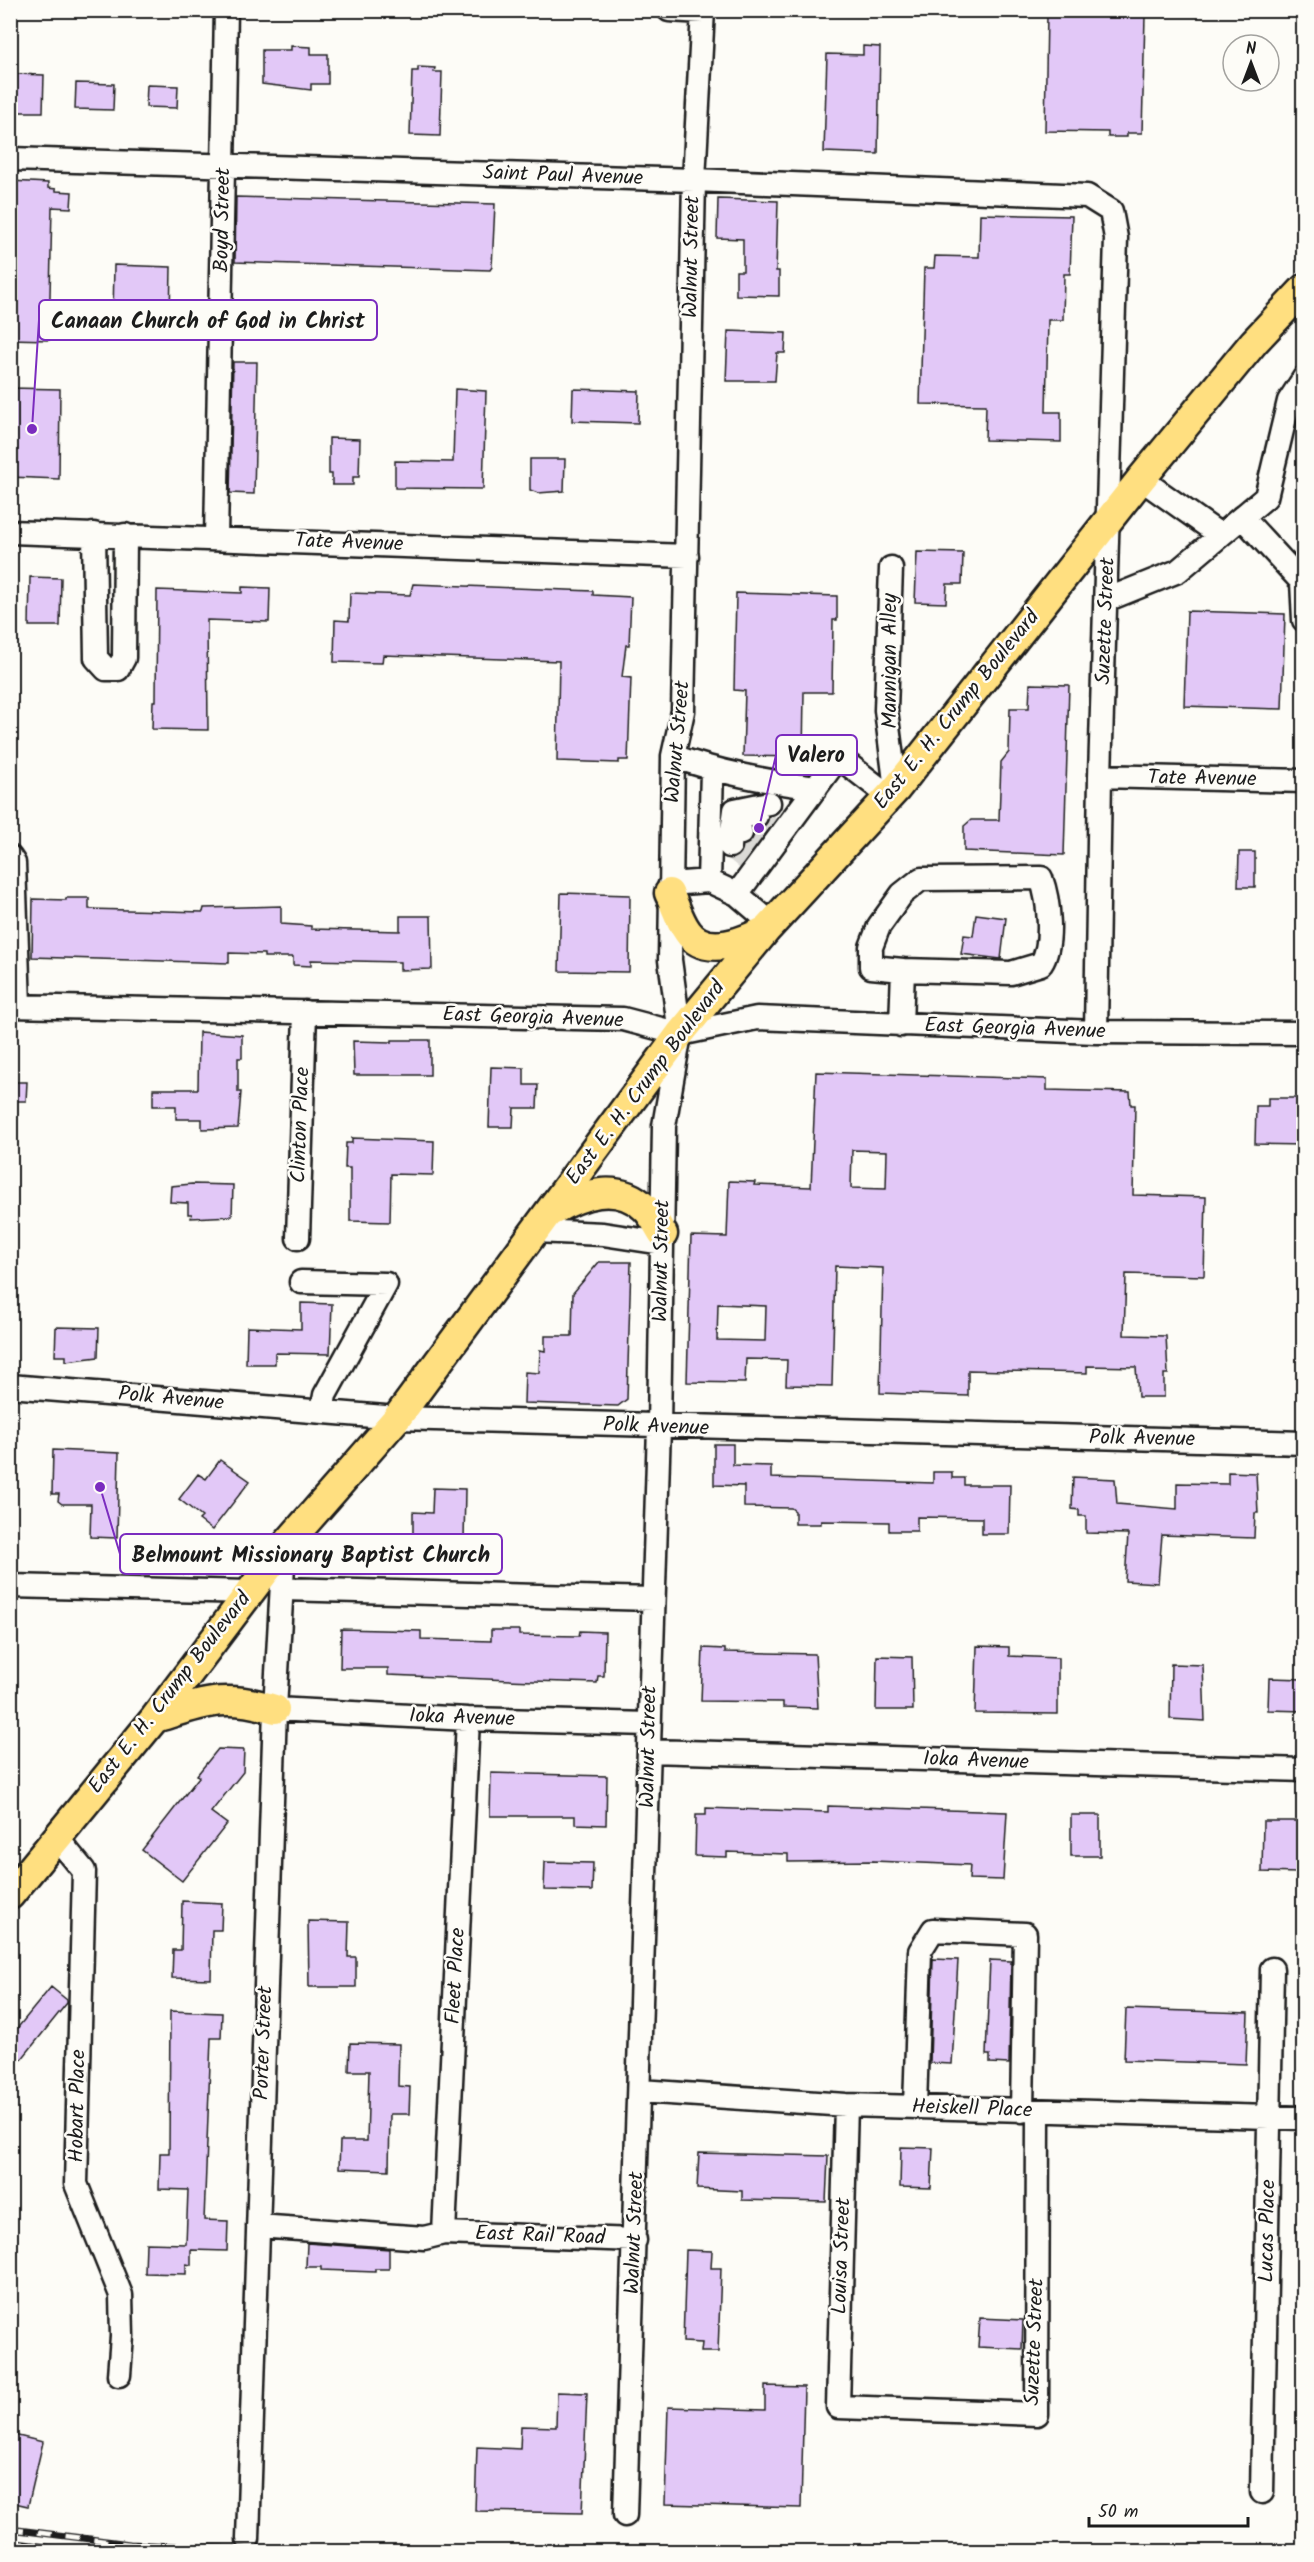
<svg xmlns="http://www.w3.org/2000/svg" width="1314" height="2562" font-family="Kalam,sans-serif">
<rect width="100%" height="100%" fill="#fdfcf7"/>
<filter id="ink" filterUnits="userSpaceOnUse"><feTurbulence type="fractalNoise" baseFrequency=".0167" numOctaves="2"/><feDisplacementMap in="SourceGraphic" scale="12" xChannelSelector="R" yChannelSelector="G"/><feConvolveMatrix kernelMatrix="1 2 1 2 8 2 1 2 1" color-interpolation-filters="sRGB"/></filter>
<g filter="url(#ink)">
<path fill="#e2c8f7" stroke="#1c1c1c" stroke-width="1.5" fill-rule="evenodd" d="M1047,14L1145,16L1142,133H1127V137H1108V132L1045,131Z
M291,46L311,47V54H328V84H311V90L262,84V50H291Z
M863,46L880,47L878,154L824,152L827,54L863,55Z
M418,67L435,68L434,72H442L440,136L410,135L412,71H418Z
M17,74L44,75L43,112H16Z
M76,83L114,84L113,110L75,109Z
M147,85L178,86L177,108L146,107Z
M10,181L48,183V188L56,189V191L72,192L71,208L52,207L49,340L10,339Z
M236,197L495,204L492,267L490,270L235,262Z
M718,199L778,201L776,271H779V296L736,295V271H743V239L717,238Z
M980,214L1072,216L1070,274H1064L1063,320H1048L1046,412H1061V442L985,440L986,405L920,404L924,268H934L935,256L979,257Z
M114,265L171,267L170,318L113,316Z
M728,331L786,333L785,353H777L775,381H726Z
M233,362H257L254,494L230,493Z
M10,388L60,389L59,479L10,477Z
M455,389L486,391L483,489L395,488V461L453,462Z
M573,389L639,391L638,423L572,421Z
M329,438L360,439L359,477H353V485H332V474H329Z
M530,459H565L564,491L538,493L530,490Z
M917,552L963,553L962,584H947L946,603L915,602Z
M30,577L61,578L60,626H29Z
M413,584L593,591V595L631,597L629,645H626L622,677L631,678L628,760H619V763L557,761L559,661L383,655L382,663L334,662L335,620L349,621L350,593L410,595Z
M242,587L270,588L269,622L207,620L208,730L152,729L153,701H156L157,590L242,593Z
M736,593L837,596V620H833L832,692H804L803,757L743,756L745,691L734,690Z
M1187,611L1285,614L1282,709L1184,706Z
M1030,684L1069,685L1064,855L964,851V826L971,820H999L1001,762L1009,752L1010,708H1029Z
M1239,852H1255V887H1238Z
M561,893L630,895L629,972L559,971Z
M66,898H89V909L203,912L204,908L281,906V924L311,926V929L400,931V916H431L432,969L400,970V962L311,960V966L293,965V957H264V954L229,953V963L32,957L33,899L66,900Z
M976,914L1006,918L1001,959L961,954L964,935L973,936Z
M199,1032L242,1035V1058H238V1092H241L238,1128L202,1129V1119H176V1106H153V1089H198Z
M392,1040H430V1075H354L353,1041L392,1042Z
M491,1067L524,1068V1085H538L537,1108H514L513,1127H489Z
M816,1072L1047,1079V1090L1130,1092L1131,1105H1135L1133,1195L1206,1197L1204,1276L1126,1274L1124,1335L1166,1336L1168,1374H1164V1397H1138L1136,1367L1087,1366V1373L968,1370V1396L880,1393L883,1268L835,1266L832,1386L786,1385L787,1360L746,1359L745,1383L687,1382L691,1236L727,1237L729,1181L755,1182L754,1185L811,1187ZM852,1150L887,1151L886,1189L851,1188ZM718,1304L766,1306L765,1341L717,1340Z
M10,1082H27L26,1101H10Z
M1268,1098H1304V1145L1255,1144L1256,1106H1268Z
M352,1138L434,1141L433,1175L391,1174L390,1222L350,1221V1168H345L346,1143H352Z
M192,1184L233,1185L232,1216L191,1218L192,1214H188V1203L170,1202L171,1186Z
M599,1262H631L627,1399L618,1406L524,1403L525,1372L539,1373L540,1350L545,1351V1336H572L573,1293Z
M301,1303L332,1304L330,1354L275,1353V1364H246L247,1327L301,1329Z
M56,1327L99,1328L98,1357L66,1361V1356H55Z
M714,1444H733V1465L771,1466V1478L933,1483V1472H952V1478H964V1485H1010L1009,1534H982V1518L917,1517V1531H889V1522L821,1521V1524H795V1511L791,1508L744,1507V1486L714,1485Z
M53,1450L119,1453L117,1538L90,1537L91,1504H62L58,1501L59,1494H52Z
M220,1460L250,1481L212,1530L199,1520L202,1517L179,1499L198,1474L206,1479Z
M1228,1472L1256,1473L1258,1513H1255L1254,1538L1162,1535L1158,1583L1125,1581L1128,1534L1086,1533V1516H1079V1510L1072,1509L1073,1477L1115,1479L1117,1504L1177,1509V1483L1228,1484Z
M433,1488L465,1489L464,1541L413,1540V1512L432,1513Z
M341,1629L421,1631V1639L491,1641V1630H519V1635L579,1636L580,1631L605,1632L604,1676H598L597,1683L534,1681L388,1675V1668H340Z
M977,1646L1009,1647V1656L1058,1658V1714L975,1713Z
M703,1648L725,1649V1652L815,1654L818,1708L783,1707V1702L701,1701Z
M877,1656L912,1657L913,1710H876Z
M1171,1664L1203,1665L1205,1721L1170,1719Z
M1269,1678L1304,1679V1711L1268,1710Z
M218,1749L244,1750L243,1772L211,1812L227,1824L182,1881L142,1850L199,1777L197,1775Z
M491,1773L607,1776L606,1825L575,1824V1816H490Z
M828,1806L1007,1812L1003,1880L969,1879L970,1865L873,1861L788,1862V1854L727,1852V1857L695,1856L696,1815H706V1808L828,1812Z
M1071,1815H1100V1856H1071Z
M1263,1821H1299L1298,1847H1304L1303,1863H1298L1297,1873L1262,1872Z
M545,1862L593,1863L592,1891L544,1890Z
M182,1901L222,1903L221,1930H212L211,1979L172,1978L173,1950H181Z
M308,1921L349,1922L348,1957H356V1987H309Z
M933,1959L958,1960L952,2064L930,2063Z
M990,1960L1011,1961L1009,2064L990,2063V2055H986Z
M51,1987L67,2000V2003L21,2060L10,2052V2037Z
M1126,2009L1248,2013L1246,2064L1124,2060Z
M170,2011L222,2013L221,2038H211L204,2220L228,2221L227,2251L191,2250V2265L186,2264V2274L145,2273L146,2243L186,2244L188,2190L159,2189L160,2153H169Z
M350,2043L399,2044L398,2086L410,2087L409,2114H390L389,2170L339,2168L340,2141H367L369,2071H349Z
M901,2147L933,2148L931,2188L900,2187Z
M699,2153L828,2156L826,2202L742,2200V2191L697,2189Z
M307,2243L389,2249V2269H375V2272L321,2270V2267H306Z
M686,2250L712,2251L711,2268H721L718,2352H701L702,2343L683,2342Z
M980,2318L1023,2320L1022,2349L978,2347Z
M765,2386L804,2387L801,2508L665,2504L668,2407L765,2410Z
M557,2392L587,2393L582,2513L475,2511L477,2447L520,2449L521,2426L556,2427Z
M10,2434L43,2442L28,2506L10,2502Z"/>
<g fill="none" stroke-linecap="round" stroke-linejoin="round">
<path stroke="#dbdad6" stroke-width="22" stroke-dasharray="22 11" stroke-linecap="butt" d="M756,816L773,830
M741,833L759,847
M730,846L748,861"/>
<defs>
<path id="minor" d="M669,10L703,12
M10,159L694,180L1087,196L1111,211L1116,238L1100,776L1096,1032
M1141,479L1220,535
M1242,517L1302,582L1304,620
M10,532L687,556
M94,534L96,658L106,669H118L124,658L125,535
M216,538L226,10
M891,568L886,710L896,789
M1106,600L1178,571L1266,497L1289,401L1304,378
M673,756C720,773 766,781 816,788
M1100,776L1304,781
M756,816L735,810L769,803
M730,846L735,810L741,833
M10,857L14,863L19,1006
M709,881L712,770
M670,884L709,881L737,894L772,924
M737,894L834,763L845,762L889,796
M10,1006L623,1019L680,1034L757,1018L1096,1032L1304,1033
M901,1025L903,970L871,967V947L879,926L902,894L921,879L1041,878C1049,900 1054,944 1041,964L1011,973L903,970
M535,1231L603,1234L662,1243
M298,1238L305,1012
M301,1282L386,1284L325,1395L322,1412
M10,1386L397,1418L1304,1443
M10,1586L249,1592
M283,1589L653,1599
M275,1709L468,1719L649,1724
M649,1751L1304,1770
M57,1838L84,1871L76,2184L121,2295L122,2336L119,2375
M640,2091L846,2105L1304,2118
M846,2105L838,2407L1037,2414L1038,2112
M915,2107L920,1951L933,1930L1025,1934L1022,2111
M258,2226L424,2238L444,2233L635,2240
M444,2233L468,1719
M1262,2492L1272,1969
M625,2515L659,1427L664,1126L680,1034L670,960L673,756L683,711L694,180L703,10
M248,2539L275,1709L284,1547"/>
<path id="major" d="M669,893C675,905 679,920 687,931C704,957 742,942 764,931
M552,1211C580,1195 616,1181 644,1207C652,1213 657,1225 663,1234
M155,1718C204,1703 224,1693 275,1709
M10,1895L155,1718L284,1547L397,1418L680,1034L766,930L896,789L1141,479L1254,342L1304,289"/>
</defs>
<use href="#minor" stroke="#1c1c1c" stroke-width="27"/>
<use href="#major" stroke="#1c1c1c" stroke-width="33"/>
<use href="#minor" stroke="#fdfcf7" stroke-width="22"/>
<use href="#major" stroke="#ffdf80" stroke-width="28"/>
<defs>
<path id="rail" d="M10,2529L130,2544L303,2552
M10,2542L81,2552"/>
</defs>
<use href="#rail" stroke="#1c1c1c" stroke-width="7"/>
<use href="#rail" stroke="#fdfcf7" stroke-width="4.5" stroke-dasharray="14" stroke-linecap="butt"/>
</g>
</g>
<g text-anchor="middle" dominant-baseline="central" stroke-width="5" stroke-linejoin="round" paint-order="stroke">
<g font-size="21" fill="#1c1c1c" stroke="#fdfcf7">
<text transform="translate(563 176) rotate(2)">Saint Paul Avenue</text>
<text transform="translate(223 220) rotate(-89)">Boyd Street</text>
<text transform="translate(692 257) rotate(-89)">Walnut Street</text>
<text transform="translate(349 543) rotate(2)">Tate Avenue</text>
<text transform="translate(1106 621) rotate(-88)">Suzette Street</text>
<text transform="translate(890 661) rotate(-90)">Mannigan Alley</text>
<text transform="translate(957 710) rotate(-51)">East E. H. Crump Boulevard</text>
<text transform="translate(678 742) rotate(-85)">Walnut Street</text>
<text transform="translate(1202 779) rotate(1)">Tate Avenue</text>
<text transform="translate(533 1018) rotate(2)">East Georgia Avenue</text>
<text transform="translate(1015 1029) rotate(2)">East Georgia Avenue</text>
<text transform="translate(646 1083) rotate(-53)">East E. H. Crump Boulevard</text>
<text transform="translate(301 1125) rotate(-88)">Clinton Place</text>
<text transform="translate(662 1261) rotate(-89)">Walnut Street</text>
<text transform="translate(171 1399) rotate(5)">Polk Avenue</text>
<text transform="translate(656 1427) rotate(2)">Polk Avenue</text>
<text transform="translate(1142 1439) rotate(1)">Polk Avenue</text>
<text transform="translate(170 1693) rotate(-52)">East E. H. Crump Boulevard</text>
<text transform="translate(462 1718) rotate(2)">Ioka Avenue</text>
<text transform="translate(649 1747) rotate(-89)">Walnut Street</text>
<text transform="translate(976 1761) rotate(2)">Ioka Avenue</text>
<text transform="translate(456 1976) rotate(-87)">Fleet Place</text>
<text transform="translate(264 2043) rotate(-88)">Porter Street</text>
<text transform="translate(78 2106) rotate(-89)">Hobart Place</text>
<text transform="translate(972 2109) rotate(2)">Heiskell Place</text>
<text transform="translate(1268 2231) rotate(-89)">Lucas Place</text>
<text transform="translate(635 2233) rotate(-88)">Walnut Street</text>
<text transform="translate(540 2236) rotate(2)">East Rail Road</text>
<text transform="translate(842 2256) rotate(-88)">Louisa Street</text>
<text transform="translate(1035 2342) rotate(-88)">Suzette Street</text>
</g>
</g>
<path fill="none" stroke="#7b2cbf" stroke-width="2" d="M32 429L39 320M759 828L776 755M100 1487L120 1554"/>
<g fill="#7b2cbf" stroke="#fdfcf7" stroke-width="2">
<circle cx="32" cy="429" r="6"/>
<circle cx="759" cy="828" r="6"/>
<circle cx="100" cy="1487" r="6"/>
</g>
<g fill="#fdfcf7" stroke="#7b2cbf" stroke-width="2">
<rect x="39" y="300" width="338" height="40" rx="6"/>
<rect x="776" y="735" width="81" height="40" rx="6"/>
<rect x="120" y="1534" width="382" height="40" rx="6"/>
</g>
<g font-size="22" text-anchor="middle" font-weight="bold" fill="#1c1c1c">
<text x="208" y="328">Canaan Church of God in Christ</text>
<text x="816" y="762">Valero</text>
<text x="311" y="1562">Belmount Missionary Baptist Church</text>
</g>
<rect width="1314" height="2562" fill="none" stroke="#fdfcf7" stroke-width="36"/>
<rect x="18" y="18" width="1278" height="2526" fill="none" stroke="#1c1c1c" stroke-width="2" filter="url(#ink)"/>
<g transform="translate(1251 63)"><circle r="28" fill="#fdfcf7" stroke="#a3a29f" stroke-width="1.5"/>
<path d="M0-4.5L10 22L0 15L-10 22Z" fill="#1c1c1c"/>
<text y="-9" font-size="16" font-weight="bold" text-anchor="middle" fill="#1c1c1c">N</text>
</g>
<path d="M1089 2517v9h159v-9" fill="none" stroke="#1c1c1c" stroke-width="3"/>
<text x="1098" y="2517" font-size="18" fill="#1c1c1c" stroke="#fdfcf7" stroke-width="4.5" paint-order="stroke">50 m</text>
</svg>
